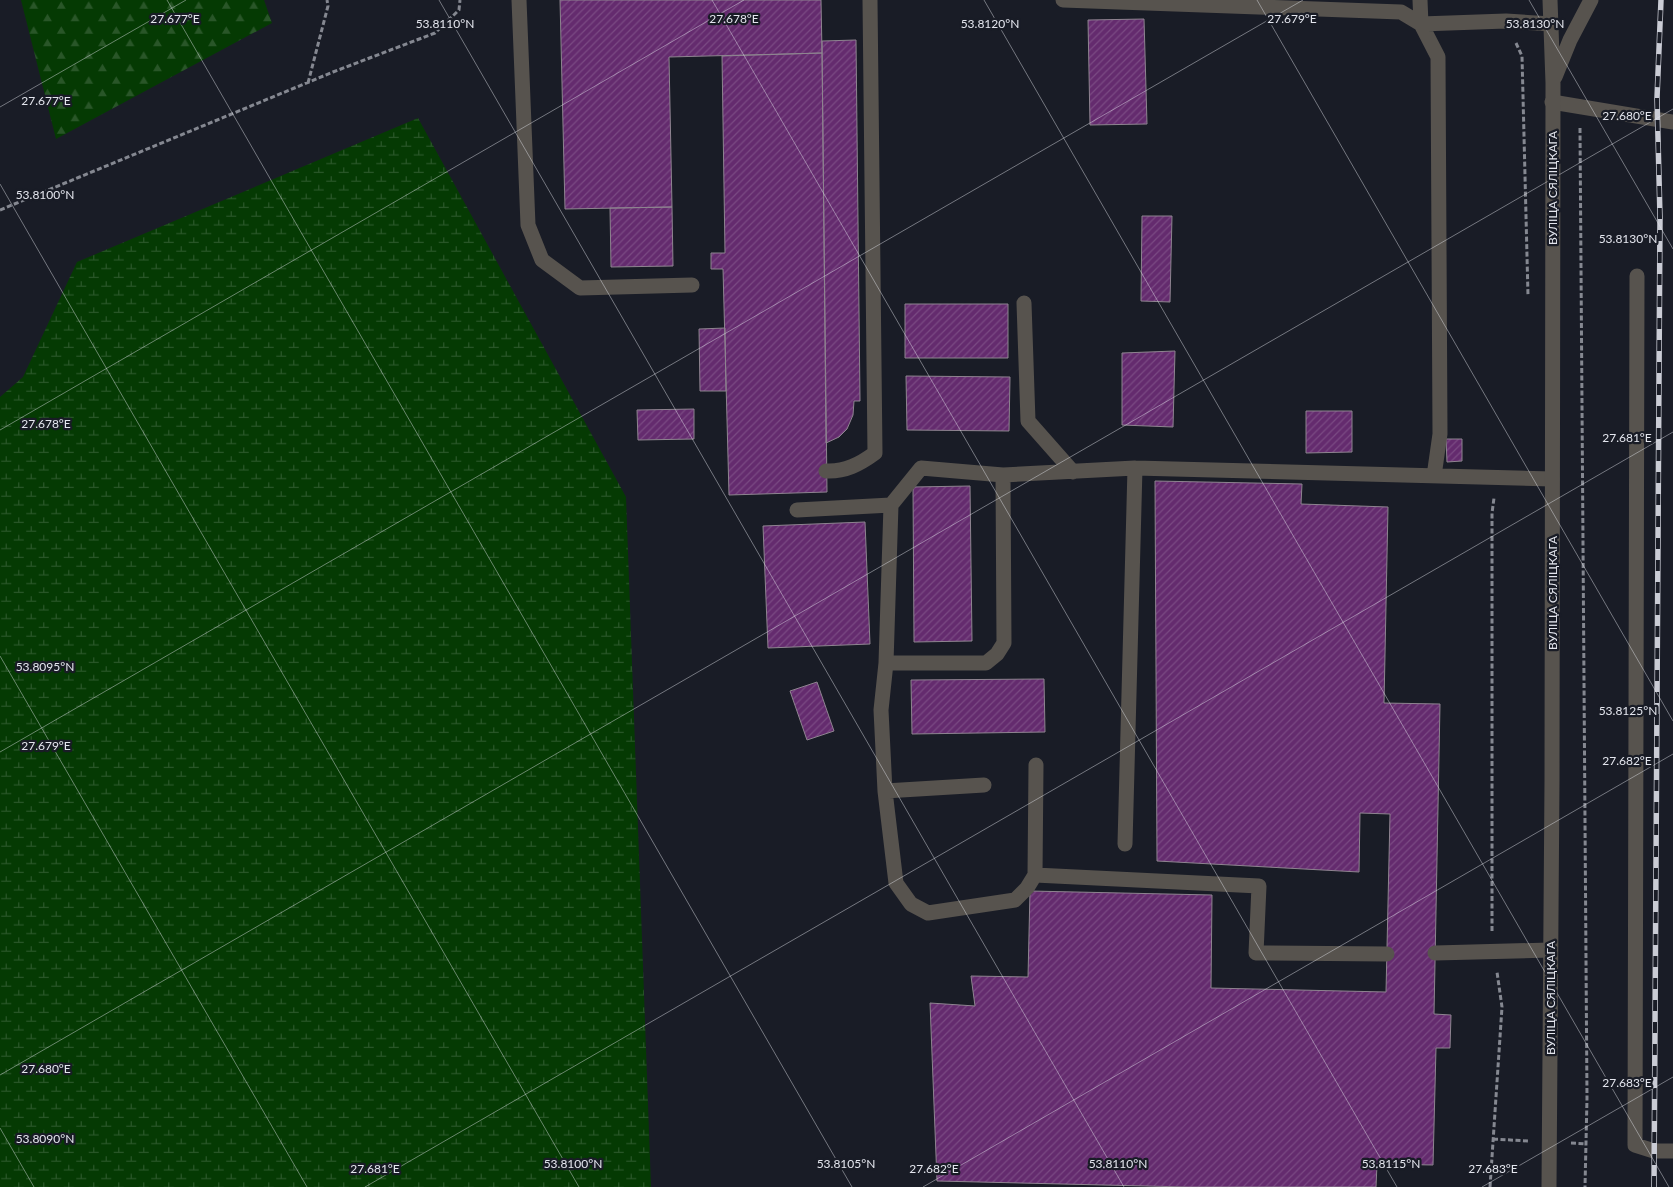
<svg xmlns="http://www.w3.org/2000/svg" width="1673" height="1187" font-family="Lato,sans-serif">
<defs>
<pattern id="forest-firs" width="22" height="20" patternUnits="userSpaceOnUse" patternTransform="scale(1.25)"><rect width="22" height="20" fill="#053a03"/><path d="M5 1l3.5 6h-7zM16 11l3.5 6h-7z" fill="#295628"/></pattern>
<pattern id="wetland-marsh" width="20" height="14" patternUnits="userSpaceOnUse" patternTransform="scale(1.25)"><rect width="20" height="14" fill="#053a03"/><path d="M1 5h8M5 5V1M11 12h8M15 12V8" fill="none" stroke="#295628"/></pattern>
<pattern id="building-hatch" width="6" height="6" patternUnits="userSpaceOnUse" patternTransform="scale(1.25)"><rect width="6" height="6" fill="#642b6e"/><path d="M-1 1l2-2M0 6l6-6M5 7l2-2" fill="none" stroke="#7a4a83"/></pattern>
</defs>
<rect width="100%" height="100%" fill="#191c26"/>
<path fill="url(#forest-firs)" d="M21,0H264L272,23L56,139Z"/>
<path fill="url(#wetland-marsh)" d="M418,118L626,497L651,1187H0V397L23,377L77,262Z"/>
<path fill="url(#building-hatch)" stroke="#8e8490" d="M560,0H821L822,53L669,57L672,207L565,209Z
M1144,19L1147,124L1090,125L1088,20Z
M856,40L860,401H854L853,415L847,429L839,437L826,443L822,41Z
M822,53L827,492L729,495L723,269H711V253H725L722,56Z
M672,207L673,266L611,267L610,208Z
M1142,216H1172L1170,302L1141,301Z
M905,304H1008V358H905Z
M725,328L726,391H700L699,329Z
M1175,351L1173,427L1122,425V353Z
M906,376L1010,377L1009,431L907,430Z
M694,409V439L638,440L637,410Z
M1306,411H1352V452L1306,453Z
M1446,439H1462V461L1447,462Z
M1155,481L1302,484L1301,504L1388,507L1384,703L1440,704L1434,1014L1451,1015L1450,1048H1436L1433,1165L1377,1164L1376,1187H1187L937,1181L930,1003L975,1006L971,976L1028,977L1030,891L1212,895L1211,988L1386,992L1390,814L1360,813L1359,872L1157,861Z
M970,486L972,641L914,642L913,487Z
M865,522L870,644L768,648L763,526Z
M1044,679L1045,732L912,734L911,680Z
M817,682L834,731L807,740L790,691Z"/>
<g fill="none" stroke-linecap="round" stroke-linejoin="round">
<path stroke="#858891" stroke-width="3" stroke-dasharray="5 2.5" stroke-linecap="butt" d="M1516,43L1522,56L1528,296
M308,83L328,6L327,0
M1580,128L1587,1098L1585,1187
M0,210L333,72L435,33L459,10L460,0
M1492,931V513L1494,498
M1493,1139L1528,1141
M1571,1143L1586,1144
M1490,1187L1502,1007L1497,972"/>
<path stroke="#57534e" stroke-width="15" d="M519,0L528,225L542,260L580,288L692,285
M1063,0L1401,12L1421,24L1506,21L1551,24
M1420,0L1421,24L1438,57L1440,434L1434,476
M1552,102L1673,122
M1637,276L1635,1145L1654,1151H1673
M1024,303L1028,421L1073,472
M826,471C845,472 860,464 875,453L870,0
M797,510L891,505
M886,663H986L997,654L1004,643L1003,475
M1036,765L1035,875L1027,888L1015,900L928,913L911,904L896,883L885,791L881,710L886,663L891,505L921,468L1003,475L1135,468L1552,479
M885,791L984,785
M1125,844L1135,468
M1035,875L1259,886L1256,953L1387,954
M1435,953L1550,950"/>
<path stroke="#57534e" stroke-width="15" d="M1555,77L1570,40L1591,0
M1549,1187L1552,780L1553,83L1550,0"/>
<defs>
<path id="rail" d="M1654,1187L1660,217L1657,98L1661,0"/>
</defs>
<use href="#rail" stroke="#caccd5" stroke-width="5.5"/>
<use href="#rail" stroke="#191c26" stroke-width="4" stroke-dasharray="11" stroke-linecap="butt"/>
</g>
<path fill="none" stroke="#e4e6ee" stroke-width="1" stroke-opacity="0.45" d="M167,0L852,1187M439,0L1124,1187M712,0L1397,1187M984,0L1669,1187M1257,0L1673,721M1529,0L1673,249M0,107L186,0M0,184L579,1187M0,430L744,0M0,656L307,1187M0,752L1303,0M0,1075L1673,109M0,1128L34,1187M365,1187L1673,432M923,1187L1673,754M1482,1187L1673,1077"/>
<g text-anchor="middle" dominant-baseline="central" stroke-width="4.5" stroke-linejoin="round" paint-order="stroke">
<g font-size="12" fill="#e4e6ee" stroke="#191c26">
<text transform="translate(1552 188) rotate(-90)">ВУЛІЦА СЯЛІЦКАГА</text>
<text transform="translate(1552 593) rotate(-90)">ВУЛІЦА СЯЛІЦКАГА</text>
<text transform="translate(1550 998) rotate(-90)">ВУЛІЦА СЯЛІЦКАГА</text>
</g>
</g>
<g font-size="12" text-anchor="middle" fill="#e4e6ee" stroke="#191c26" stroke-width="4.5" stroke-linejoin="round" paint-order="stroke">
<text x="175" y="23">27.677°E</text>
<text x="734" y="23">27.678°E</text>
<text x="1292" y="23">27.679°E</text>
<text x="1535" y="28">53.8130°N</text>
<text x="445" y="28">53.8110°N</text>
<text x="990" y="28">53.8120°N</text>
<text x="46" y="105">27.677°E</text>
<text x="1627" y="120">27.680°E</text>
<text x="45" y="199">53.8100°N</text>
<text x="1628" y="243">53.8130°N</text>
<text x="46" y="428">27.678°E</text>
<text x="1627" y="442">27.681°E</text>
<text x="45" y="671">53.8095°N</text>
<text x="1628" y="715">53.8125°N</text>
<text x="46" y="750">27.679°E</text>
<text x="1627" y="765">27.682°E</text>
<text x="46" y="1073">27.680°E</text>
<text x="1627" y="1087">27.683°E</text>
<text x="45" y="1143">53.8090°N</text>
<text x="573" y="1168">53.8100°N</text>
<text x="846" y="1168">53.8105°N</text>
<text x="1118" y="1168">53.8110°N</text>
<text x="1391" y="1168">53.8115°N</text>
<text x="375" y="1173">27.681°E</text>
<text x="934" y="1173">27.682°E</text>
<text x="1493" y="1173">27.683°E</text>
</g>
</svg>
